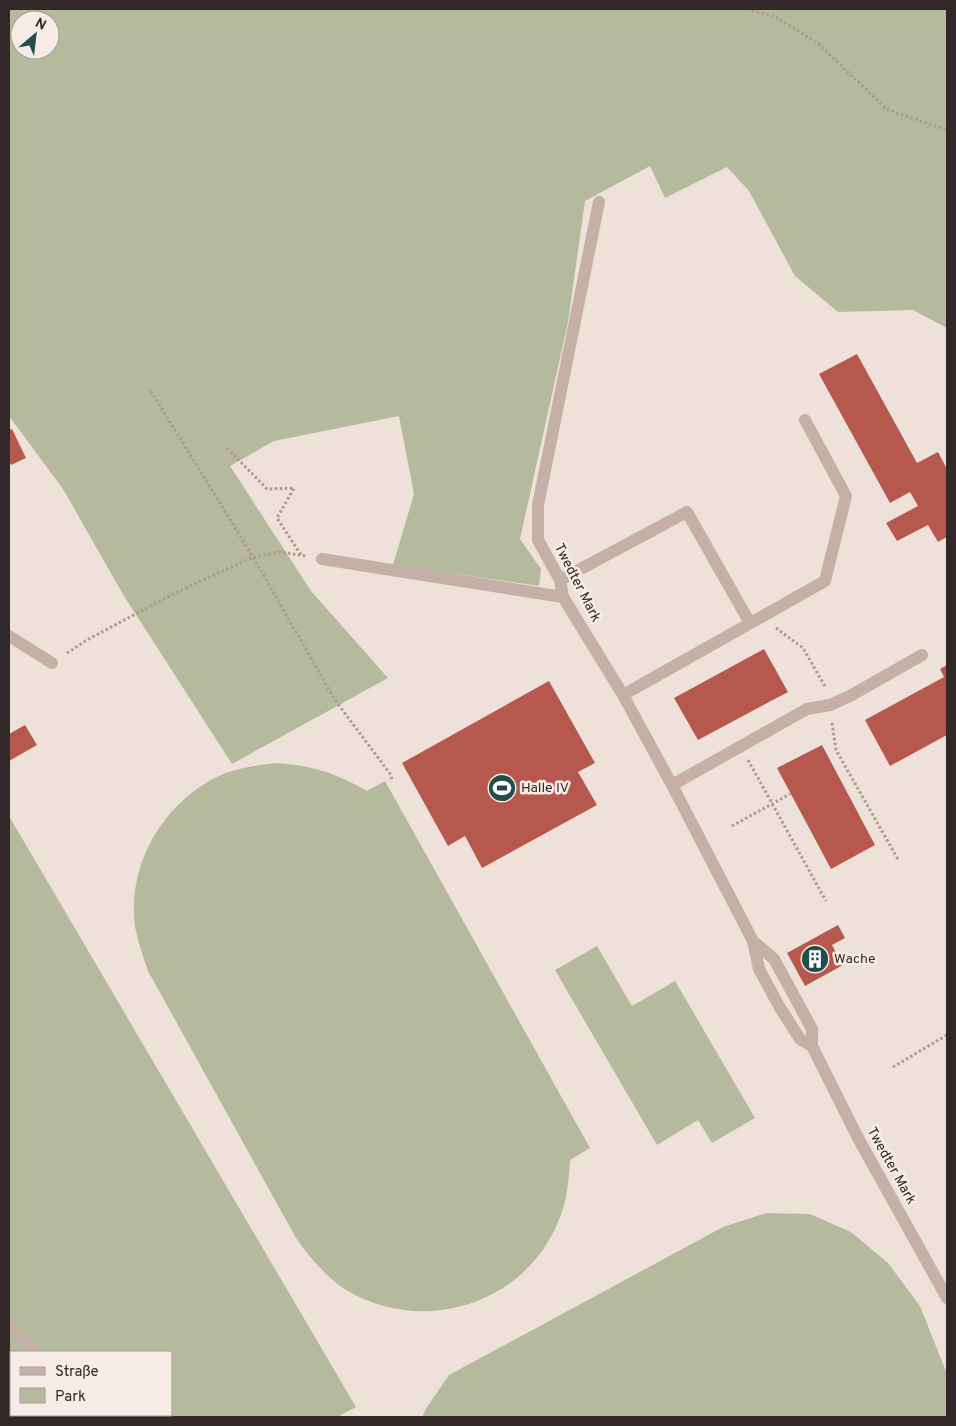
<svg xmlns="http://www.w3.org/2000/svg" width="956" height="1426" font-family="Overpass,sans-serif">
<rect width="100%" height="100%" fill="#eee1d9"/>
<path fill="#b5ba9c" fill-rule="evenodd" d="M9,9H947V328L913,310L838,312L795,276L749,191L727,167L665,198L650,166L585,201L568,322L520,539L541,569L539,586L393,565L414,494L399,416L274,441L230,466L311,591L388,678L232,764L124,596L63,489L9,416ZM20,20H50V50H20Z
M275,763C311,765 336,773 367,791L385,781L590,1148L570,1160C569,1175 568,1191 564,1205C537,1300 429,1339 346,1290C326,1277 310,1258 296,1238L148,971C143,956 138,942 135,927C127,869 159,810 209,781C229,769 252,766 275,763Z
M9,816L356,1407L337,1417H9ZM11,1352H171V1415H11Z
M597,946L632,1006L675,981L755,1118L712,1143L698,1120L657,1145L555,970Z
M766,1213L810,1214L851,1232L888,1263L920,1306L947,1374V1417H422L427,1407L449,1375L723,1227Z"/>
<path fill="#b7584e" d="M857,354L917,463L938,452L947,469V537L938,542L928,525L897,541L886,523L918,506L910,492L890,503L819,374Z
M12,429L26,458L11,465L9,460V430Z
M764,649L788,692L698,740L674,698Z
M947,665V735L890,766L865,720L944,677L940,669Z
M549,681L595,763L578,772L597,805L482,868L465,836L448,846L402,763Z
M25,725L37,745L9,761V734Z
M822,745L875,845L831,869L777,768Z
M838,925L845,938L832,945L843,965L805,986L787,953Z"/>
<g fill="none" stroke-linecap="round" stroke-linejoin="round">
<path stroke="#af9a92" stroke-width="3" stroke-dasharray="2.5 2.5" stroke-linecap="butt" d="M747,9L776,17L819,44L886,109L947,130
M151,391L253,557L335,700L391,775L392,780
M227,448L267,489L294,488L277,518L301,555
M776,628L803,648L826,688
M67,653L87,640L173,594L253,557L280,552L306,556
M832,723L836,750L899,861
M748,760L826,901
M732,826L790,794
M893,1067L947,1035"/>
<path stroke="#c4b0a7" stroke-width="12" d="M599,202L538,505V540L560,580L563,597L623,695L672,785L753,941L774,959L812,1029V1046L858,1138L947,1298
M322,559L563,597
M560,580L687,512L750,623
M9,636L52,663
M623,695L825,581L846,496L805,420
M672,785L807,709L830,705L850,696L922,655
M753,941L759,969L779,1006L800,1039L812,1046
M9,1327L37,1352
M106,1415L109,1417"/>
</g>
<defs>
<symbol id="stadium-disc" viewBox="-11 -11 22 22"><circle r="9.5" fill="#214d4a" stroke="#f6ece5"/><path d="M0-5a6.5 5 0 1 0 0 10a6.5 5 0 1 0 0-10ZM-3.5-1.8h7v3.6h-7Z" fill="#fff"/></symbol>
<symbol id="building-disc" viewBox="-11 -11 22 22"><circle r="9.5" fill="#214d4a" stroke="#f6ece5"/><path d="M-4-6H4V6H1V3H-1V6H-4ZM-2.5-4.3h1.7v1.8h-1.7ZM.8-4.3h1.7v1.8H.8ZM-2.5-1h1.7V.8h-1.7ZM.8-1h1.7V.8H.8Z" fill="#fff"/></symbol>
</defs>
<g fill-rule="evenodd">
<use href="#stadium-disc" x="486" y="772" width="32" height="32"/>
<use href="#building-disc" x="799" y="943" width="32" height="32"/>
</g>
<g text-anchor="middle" dominant-baseline="central" stroke-width="5" stroke-linejoin="round" paint-order="stroke">
<g font-size="14" fill="#312827" stroke="#f6ece5">
<text transform="translate(577 583) rotate(63)">Twedter Mark</text>
<text transform="translate(891 1166) rotate(61)">Twedter Mark</text>
</g>
<g font-size="14" fill="#312827" stroke="#f6ece5" text-anchor="start">
<text x="521" y="788">Halle IV</text>
<text x="834" y="959">Wache</text>
</g>
</g>
<rect width="956" height="1426" fill="none" stroke="#312827" stroke-width="20"/>
<rect x="10" y="1351" width="162" height="65" fill="#f6ece5" stroke="#a79e99"/>
<rect x="20" y="1367" width="25" height="8" fill="#c4b0a7" stroke="#a79e99"/>
<text x="55" y="1376" font-size="15" fill="#312827">Straße</text>
<rect x="20" y="1388" width="25" height="15" fill="#b5ba9c" stroke="#a79e99"/>
<text x="55" y="1401" font-size="15" fill="#312827">Park</text>
<g transform="translate(35 35) rotate(28)"><circle r="24" fill="#f6ece5" stroke="#a79e99"/>
<path d="M0-4L9 19L0 12L-9 19Z" fill="#214d4a"/>
<text y="-8" font-size="14" font-weight="bold" text-anchor="middle" fill="#312827">N</text>
</g>
</svg>
